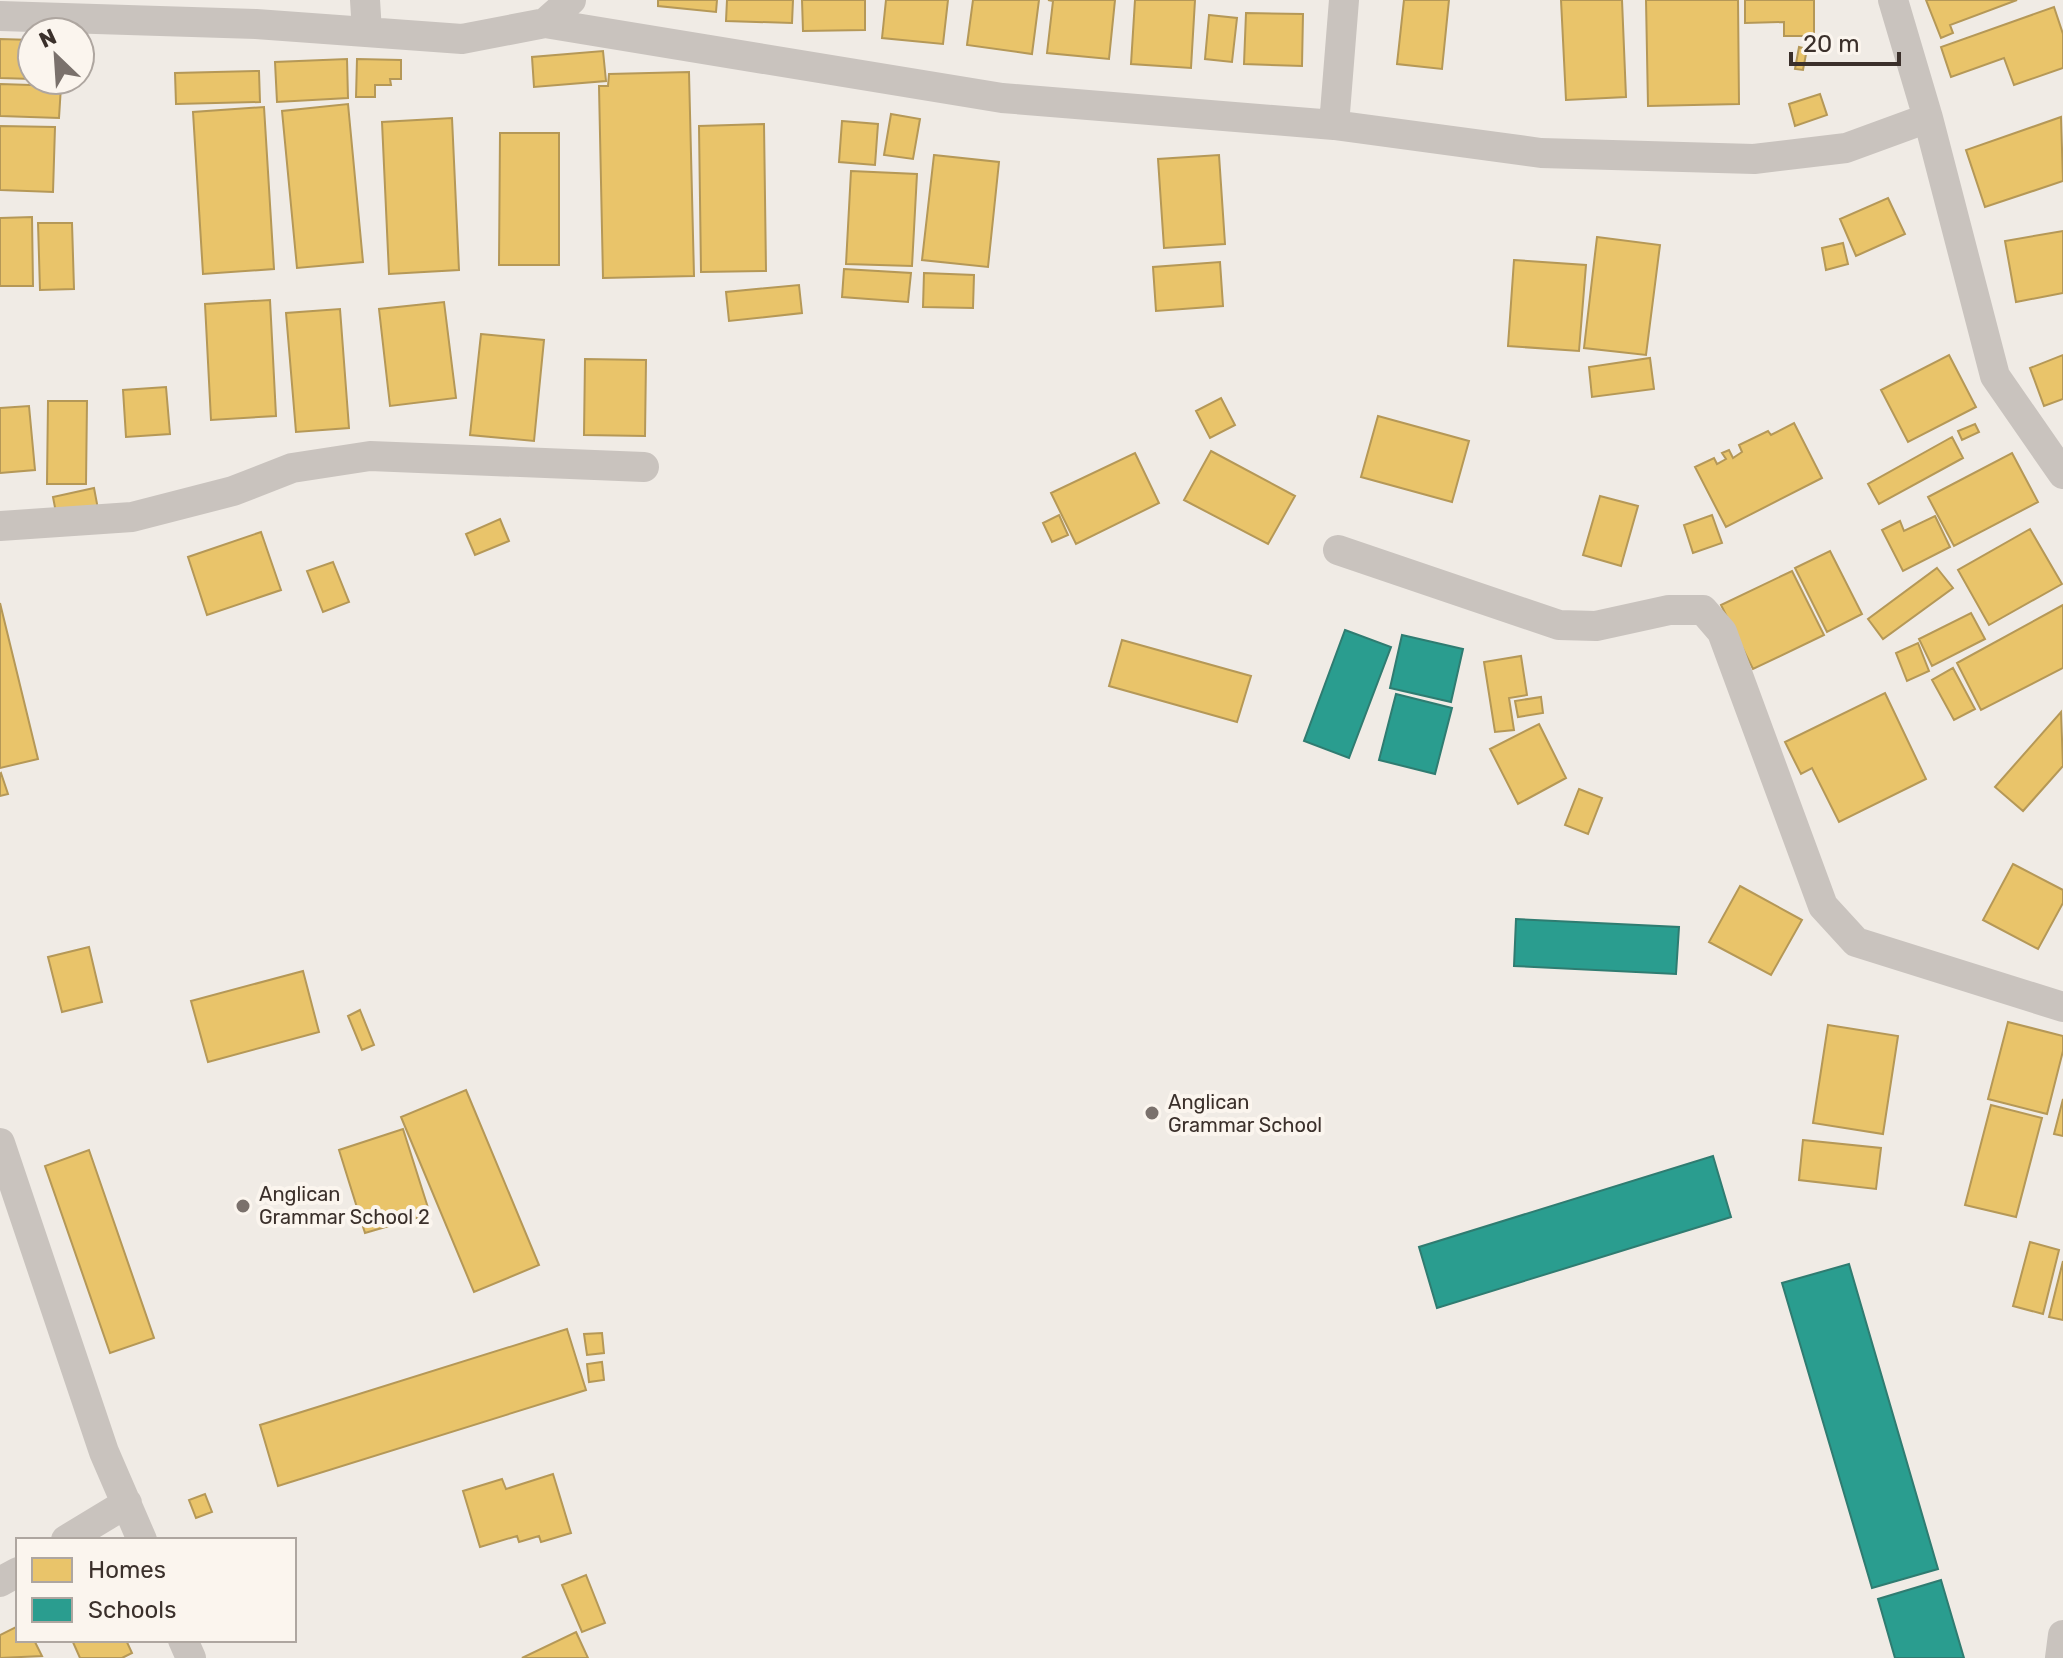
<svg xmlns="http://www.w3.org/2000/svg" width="2063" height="1658" font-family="Rubik,sans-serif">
<rect width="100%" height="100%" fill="#f0ebe5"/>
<path fill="#e9c46a" stroke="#b59857" stroke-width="2" d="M658,0H717L716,12L658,6Z
M727,0H793L792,23L726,21Z
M802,0H865V30L803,31Z
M886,0H948L943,44L882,38Z
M973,0H1039L1032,54L967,45Z
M1048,0H1115L1109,59L1047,53L1053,1Z
M1135,0H1195L1191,68L1131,64Z
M1404,0H1449L1442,69L1397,64Z
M1561,0H1622L1626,97L1566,100Z
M1646,0H1738L1739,104L1648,106Z
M1745,0H1814V36H1784V22L1745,23Z
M1926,0H2017L1950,25L1953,33L1941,38Z
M2054,7L2063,34V68L2014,85L2004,58L1951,77L1941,47Z
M1246,13L1303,14L1302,66L1244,64Z
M1209,15L1237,18L1232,62L1205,59Z
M0,39L32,40V79L0,78Z
M1799,47L1807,49L1803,70L1795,69Z
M603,51L606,81L534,87L532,57Z
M347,59L348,98L277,102L275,62Z
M357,59L401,60V79H390L391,85H375V97H356Z
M259,71L260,102L176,104L175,73Z
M689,72L694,276L603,278L599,86H608L609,74Z
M0,84L61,86L59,118L0,116Z
M1820,94L1827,115L1795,126L1789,104Z
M348,104L363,262L297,268L282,111Z
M264,107L274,269L203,274L193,112Z
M891,114L920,119L913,159L884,155Z
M2061,117L2063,181L1985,207L1966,150Z
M452,118L459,270L389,274L382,122Z
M842,121L878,124L875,165L839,162Z
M764,124L766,271L701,272L699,126Z
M0,126L55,127L53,192L0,190Z
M500,133H559V265H499Z
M934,155L999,162L988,267L922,260Z
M1219,155L1225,244L1164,248L1158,159Z
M851,171L917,174L912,266L846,264Z
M1888,198L1905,234L1856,256L1840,219Z
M32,217L33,286H0V218Z
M38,223H72L74,289L40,290Z
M2063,231V293L2016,302L2005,241Z
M1597,237L1660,245L1646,355L1584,348Z
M1843,243L1848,264L1826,270L1822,248Z
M1514,260L1586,265L1579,351L1508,346Z
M1220,262L1223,306L1156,311L1153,267Z
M844,269L911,273L908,302L842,297Z
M924,273L974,275L973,308L923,307Z
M799,285L802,313L729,321L726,292Z
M270,300L276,416L211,420L205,304Z
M444,302L456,398L390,406L379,309Z
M340,309L349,428L296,432L286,313Z
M481,334L544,340L534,441L470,435Z
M1949,355L1976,407L1908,442L1881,390Z
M2063,355V399L2044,406L2030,368Z
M1650,358L1654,389L1592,397L1589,367Z
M585,359L646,360L645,436L584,435Z
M166,387L170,434L126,437L123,390Z
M1221,398L1235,425L1210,438L1196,411Z
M48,401H87L86,484H47Z
M29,406L35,470L0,473V408Z
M1378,416L1469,441L1452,502L1361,477Z
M1794,423L1822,478L1726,527L1695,467L1714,458L1717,464L1726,459L1722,453L1729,450L1733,458L1742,452L1739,445L1768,431L1771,435Z
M1975,424L1979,432L1962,440L1958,431Z
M1952,437L1963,458L1879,504L1868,484Z
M1211,451L1295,496L1268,544L1184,500Z
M1135,453L1159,503L1076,544L1051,493Z
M2012,453L2038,502L1954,546L1928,497Z
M94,488L98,509L57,518L53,497Z
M1600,496L1638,506L1621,566L1583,555Z
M1059,515L1068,535L1052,542L1043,523Z
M1712,515L1722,543L1693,553L1684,525Z
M1935,516L1950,547L1903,571L1882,530L1900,521L1904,531Z
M500,519L509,541L475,555L466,534Z
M2030,529L2062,584L1989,625L1958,570Z
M261,532L281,590L207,615L188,557Z
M1830,551L1862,614L1827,632L1795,568Z
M333,562L349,602L323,612L307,571Z
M1937,568L1953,588L1883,639L1868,619Z
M1792,571L1824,635L1753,669L1721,605Z
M0,603L38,759L0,768Z
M2063,605V668L1981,710L1957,663Z
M1971,613L1985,639L1932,666L1919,639Z
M1122,640L1251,676L1237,722L1109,686Z
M1918,643L1929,671L1907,681L1896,653Z
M1521,656L1527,695L1509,698L1514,730L1495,732L1484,662Z
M1953,668L1975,709L1954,720L1932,680Z
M1885,693L1926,779L1839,822L1812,768L1801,774L1785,742Z
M1541,697L1543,713L1518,717L1515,701Z
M2061,712L2063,766L2023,811L1995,787Z
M1539,724L1566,778L1518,804L1490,749Z
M1,773L8,794L0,796V774Z
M1579,789L1602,798L1588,834L1565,825Z
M2013,864L2063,890V903L2038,949L1983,920Z
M1740,886L1802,920L1771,975L1709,942Z
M89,947L102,1002L62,1012L48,957Z
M303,971L319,1032L208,1062L191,1001Z
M360,1010L374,1045L362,1050L348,1016Z
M2008,1022L2063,1036V1051L2047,1114L1988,1099Z
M1828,1025L1898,1036L1883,1134L1813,1123Z
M466,1090L539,1265L474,1292L401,1117Z
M2063,1099V1136L2054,1134Z
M1991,1105L2042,1118L2016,1217L1965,1205Z
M403,1129L430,1214L365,1233L339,1150Z
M1803,1140L1881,1148L1876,1189L1799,1180Z
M89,1150L154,1338L110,1353L45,1166Z
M2030,1242L2059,1250L2043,1314L2013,1306Z
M2063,1261V1320L2049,1317Z
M567,1329L586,1390L278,1486L260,1425Z
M602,1333L604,1353L587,1355L584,1334Z
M602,1362L604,1380L589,1382L587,1364Z
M553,1474L571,1533L541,1542L539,1536L519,1542L517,1536L480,1547L463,1491L502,1479L506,1489Z
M205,1494L212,1512L196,1518L189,1500Z
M586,1575L605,1623L582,1632L562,1585Z
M18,1626V1640H34L42,1656L0,1658V1635Z
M576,1632L588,1658H522Z
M72,1640H126L132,1653L122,1658H80Z"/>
<path fill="#2a9d8f" stroke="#2f7c71" stroke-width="2" d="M1345,630L1391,647L1349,758L1304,741Z
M1402,635L1463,649L1451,702L1390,688Z
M1396,694L1452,708L1435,774L1379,760Z
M1516,919L1679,927L1676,974L1514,966Z
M1713,1156L1731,1217L1437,1308L1419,1247Z
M1849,1264L1938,1569L1872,1588L1782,1283Z
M1941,1580L1964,1658H1895L1878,1599Z"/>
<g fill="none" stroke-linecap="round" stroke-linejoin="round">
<path stroke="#c9c3be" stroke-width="30" d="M365,0L367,32
M1893,0L1928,118L1995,376L2063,474
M0,16L256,24L462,39L545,23L1002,98L1334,125L1541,153L1754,159L1846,148L1928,118
M545,23L571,0
M1334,125L1344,0
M0,526L132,517L233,491L292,468L370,456L644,467
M1338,550L1559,625L1596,626L1669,610H1703L1722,632L1823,906L1856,942L2063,1007
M0,1143L104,1452L142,1540
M66,1540L127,1503
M0,1582L18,1572
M183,1640L191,1658
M2060,1658L2063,1635"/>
</g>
<g fill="#7a716c" stroke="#fbf5ee" stroke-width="3">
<circle cx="1152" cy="1113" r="8"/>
<circle cx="243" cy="1206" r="8"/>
</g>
<g text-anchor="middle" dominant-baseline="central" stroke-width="8" stroke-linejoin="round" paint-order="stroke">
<g font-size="20" fill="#3b302b" stroke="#fbf5ee" text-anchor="start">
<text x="1168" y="1102">Anglican<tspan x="1168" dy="23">Grammar School</tspan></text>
<text x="259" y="1194">Anglican<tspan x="259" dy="23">Grammar School 2</tspan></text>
</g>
</g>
<rect x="16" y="1538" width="280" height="104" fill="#fbf5ee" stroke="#aea6a0" stroke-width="2"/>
<rect x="32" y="1558" width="40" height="24" fill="#e9c46a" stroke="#aea6a0" stroke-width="2"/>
<text x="88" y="1578" font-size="24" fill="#3b302b">Homes</text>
<rect x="32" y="1598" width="40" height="24" fill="#2a9d8f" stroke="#aea6a0" stroke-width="2"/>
<text x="88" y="1618" font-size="24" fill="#3b302b">Schools</text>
<g transform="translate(56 56) rotate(335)"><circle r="38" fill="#fbf5ee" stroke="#aea6a0" stroke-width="2"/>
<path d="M0-6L14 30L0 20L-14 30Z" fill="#7a716c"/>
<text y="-12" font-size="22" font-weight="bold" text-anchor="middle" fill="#3b302b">N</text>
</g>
<path d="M1791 52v12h108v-12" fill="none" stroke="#3b302b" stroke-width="4"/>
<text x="1803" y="52" font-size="24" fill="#3b302b" stroke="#fbf5ee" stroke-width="6" paint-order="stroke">20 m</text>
</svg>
